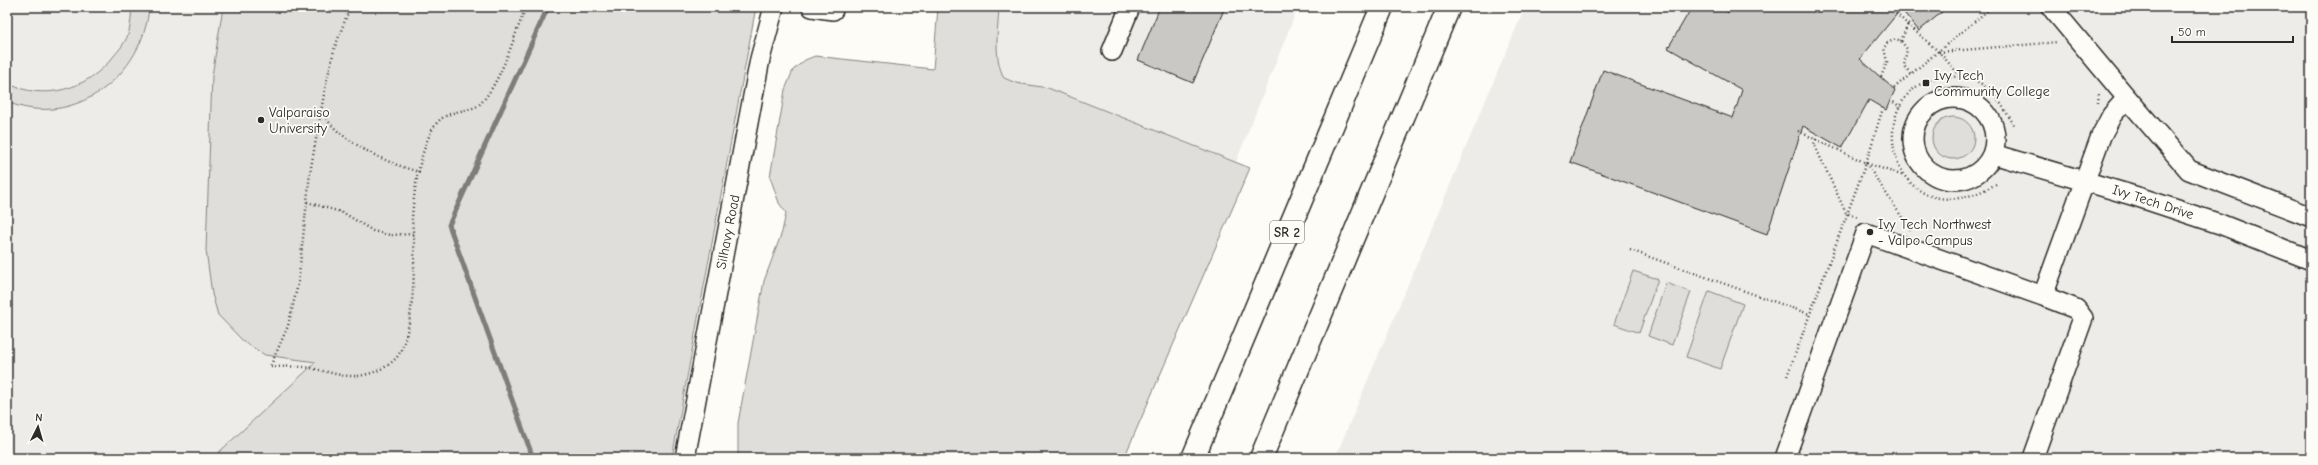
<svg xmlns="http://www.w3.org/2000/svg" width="2318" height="465" font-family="'Comic Neue',sans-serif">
<rect width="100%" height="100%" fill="#fdfcf7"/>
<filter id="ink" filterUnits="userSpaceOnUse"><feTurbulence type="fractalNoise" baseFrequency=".025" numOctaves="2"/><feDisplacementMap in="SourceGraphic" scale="8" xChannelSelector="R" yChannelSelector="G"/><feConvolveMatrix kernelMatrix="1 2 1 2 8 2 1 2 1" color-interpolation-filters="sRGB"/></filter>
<g filter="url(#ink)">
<path fill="#edece8" d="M7,7H563L547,458H7Z
M999,7H1298L1236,162L1048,88L1016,83L1003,78L999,68L996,52Z
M1525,7H2311V458H1335Z"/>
<path fill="#dfdeda" stroke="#858482" d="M132,7H149C144,75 74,130 7,102V83C44,102 88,89 113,57C119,50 127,41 129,31C131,24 131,15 132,7Z
M223,7H756L672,458H207L216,455L316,362L265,355L244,342L218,315L212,294L206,250L212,76Z
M938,7H999C998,31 993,56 1004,78L1016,83L1048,88L1250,168L1124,458H738V423L764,281L782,232L786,213L779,203L770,177L785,90L793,70L805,60L815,56L933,69Z
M1932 138a21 21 0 1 1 42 0a21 21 0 1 1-42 0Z
M1633,271L1658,279L1639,333L1614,324Z
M1666,283L1691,292L1672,345L1648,336Z
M1709,291L1743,304L1720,369L1686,357Z"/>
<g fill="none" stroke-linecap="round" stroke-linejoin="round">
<path stroke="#7e7d7b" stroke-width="5" d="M533,458L449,225L548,7"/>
</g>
<path fill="#c9c8c4" stroke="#2b2b2b" d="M1160,7H1225L1193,83L1138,60Z
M1692,7H1718L1729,13L1732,7H1948L1919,31L1901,9L1860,59L1895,90L1886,110L1869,100L1842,148L1803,126L1767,234L1570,162L1603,70L1733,118L1742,90L1668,48Z"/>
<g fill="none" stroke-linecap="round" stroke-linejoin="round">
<defs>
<path id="minor" d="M812,7L833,10
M1112,51L1130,7
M1913 139a41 41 0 1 1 82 0a41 41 0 1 1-82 0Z
M2127,98L2189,170L2311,217
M1993,154L2138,197L2220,224L2311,260
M685,458L760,59L774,7
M1785,458L1866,233L2043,296
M2033,458L2083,318L2076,309L2043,296L2101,136L2112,115L2127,98L2051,7"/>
<path id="highway" d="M1193,458L1382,7
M1261,458L1449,7"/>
</defs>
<use href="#minor" stroke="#2b2b2b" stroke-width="22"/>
<use href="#highway" stroke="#2b2b2b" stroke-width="25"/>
<path stroke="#2b2b2b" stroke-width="2.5" stroke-dasharray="1 3" stroke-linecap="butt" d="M350,7L334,50L325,89L310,173L298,284L288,326L270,367C284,367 301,365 315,369C329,372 342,377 357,376C370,375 388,368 397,357C413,336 415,269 414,242C414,234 412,226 412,218C414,191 419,157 431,132C444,105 470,115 481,103C502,80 514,36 526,7
M1893,11L1939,52L1961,77
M1901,41L1908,24
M1939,52L2058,42
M1881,77L1887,62L1884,48L1887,43L1896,39L1901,41L1907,49L1904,66L1911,74
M1894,88L1992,7
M1890,100L1901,107
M2098,103L2099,93
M321,113C327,119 333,128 340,133C363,151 392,165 420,172
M1798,131L1866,163L1904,176
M1816,139L1814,144L1846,213L1858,217
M1866,163L1911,231
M1996,184C1886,248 1856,84 1945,77C1985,74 1996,95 2014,125
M307,202L344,213L373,231L390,235L414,234
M1630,250L1809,314
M1787,376L1866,163L1883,108"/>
<use href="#minor" stroke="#fdfcf7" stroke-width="19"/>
<use href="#highway" stroke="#fdfcf7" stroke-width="22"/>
</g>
</g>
<g fill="#2b2b2b" stroke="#fdfcf7" stroke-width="1.5">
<rect x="1922" y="79" width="8" height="8" rx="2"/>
<circle cx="261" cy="120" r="4"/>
<circle cx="1870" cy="232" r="4"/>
</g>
<g text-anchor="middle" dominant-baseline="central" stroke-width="3.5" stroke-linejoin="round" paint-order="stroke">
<rect fill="#fdfcf7" stroke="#6a6a68" stroke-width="1" x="1270" y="221" width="34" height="22" rx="3"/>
<g font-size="13" font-weight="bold" fill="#2b2b2b">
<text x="1287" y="232">SR 2</text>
</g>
<g font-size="14" fill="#2b2b2b" stroke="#fdfcf7" text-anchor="start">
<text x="1934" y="75">Ivy Tech<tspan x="1934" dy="16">Community College</tspan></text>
<text x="269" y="112">Valparaiso<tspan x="269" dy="16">University</tspan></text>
<text x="1878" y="224">Ivy Tech Northwest<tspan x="1878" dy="16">- Valpo Campus</tspan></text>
</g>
<g font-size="14" fill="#2b2b2b" stroke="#fdfcf7">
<text transform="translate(2153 202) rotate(18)">Ivy Tech Drive</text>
<text transform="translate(728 232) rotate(-79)">Silhavy Road</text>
</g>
</g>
<rect width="2318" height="465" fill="none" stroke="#fdfcf7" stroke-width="24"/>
<rect x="12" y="12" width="2294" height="441" fill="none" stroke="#2b2b2b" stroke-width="1.5" filter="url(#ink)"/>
<g transform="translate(38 427) rotate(5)" stroke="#fdfcf7" stroke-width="3" paint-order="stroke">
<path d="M0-3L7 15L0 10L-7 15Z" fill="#2b2b2b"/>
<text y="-6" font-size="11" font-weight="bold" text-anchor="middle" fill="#2b2b2b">N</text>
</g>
<path d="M2172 36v6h121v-6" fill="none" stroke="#2b2b2b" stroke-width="2"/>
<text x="2178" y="36" font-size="12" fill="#2b2b2b" stroke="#fdfcf7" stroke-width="3" paint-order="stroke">50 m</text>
</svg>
